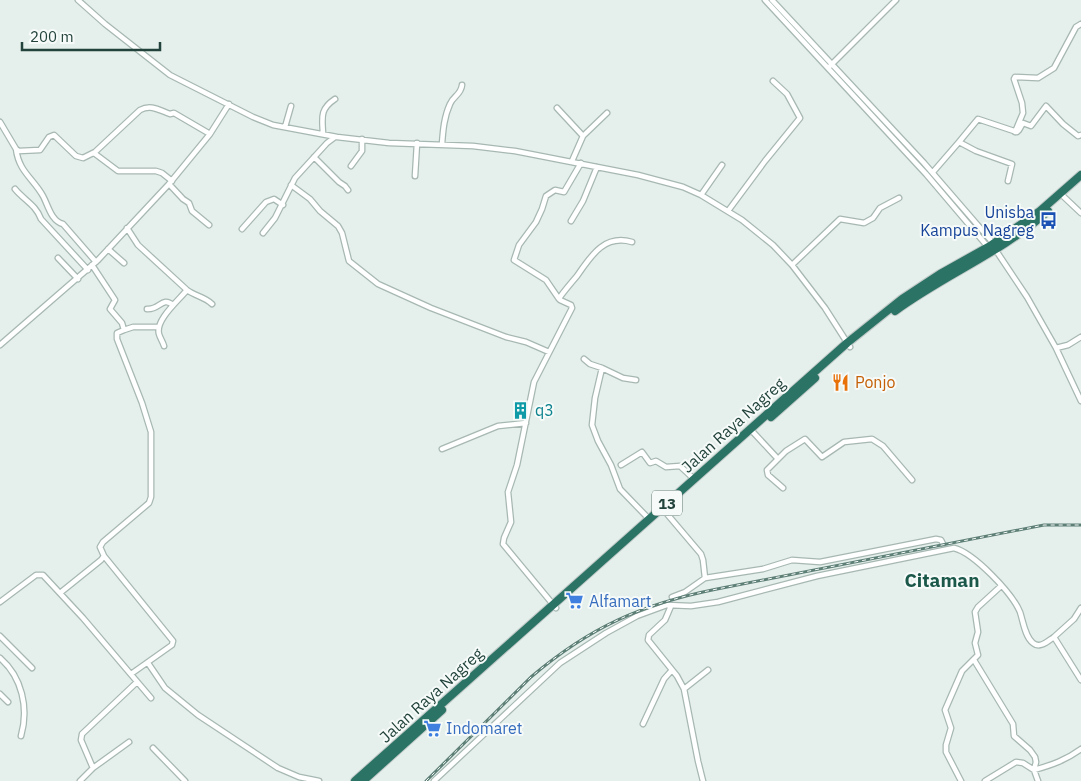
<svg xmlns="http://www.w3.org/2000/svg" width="1081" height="781" font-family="'IBM Plex Sans',sans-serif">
<rect width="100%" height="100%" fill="#e5efeb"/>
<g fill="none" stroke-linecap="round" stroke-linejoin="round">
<defs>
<path id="street" d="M78,0L105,24L170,75L253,117L273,125L337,137L389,143L473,146L515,151L638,175L683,187L701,195L742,220L773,245L792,265L825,308L850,347
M765,0L926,174L988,247L993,251L997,252L1027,297L1056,348L1081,401
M772,0L924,163L994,244
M830,66L896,0
M557,108L583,136L572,161
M0,122L16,149L19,151L40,150L49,137L54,135L76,156L83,158L95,152L140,110C151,104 159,110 170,114L174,113L210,134
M285,127L291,106
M1015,132L1023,113L1022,103L1014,79L1015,77L1038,78L1054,68L1076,27L1081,24
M323,133C322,117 320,109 335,99
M583,136L607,113
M959,142L978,119L1017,132L1019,130L1023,123L1031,126L1046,106L1063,124L1078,136L1081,135
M442,144C443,131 444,117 450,104C453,96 461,95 462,85
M16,149C19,172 33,178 43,196C48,205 51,221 63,224L96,262
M94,153L118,171H156L162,173L172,181
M314,157L339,182L345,186L348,190
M351,166L362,151V139
M933,172L959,142L976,151L1012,164L1008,181
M415,176L417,143
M169,184L183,199L189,203L192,211L209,225
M291,185L310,199L320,211L338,226L342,233L349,261L378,284L431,308L506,337L526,342L549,352
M15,189C24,200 36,205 41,219L88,270
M701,195L722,165
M1064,197L1081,213
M728,211L765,161L800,118L787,94L773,81
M571,221L583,201L597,167
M127,228L138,245L187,290C195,296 205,297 212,304
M242,229L266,202L274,199L283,205
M263,233L275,218L295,178L327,143L335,137
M108,249L124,263
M58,258L78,279
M792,265L840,219L864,223L873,218L880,208L899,198
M559,299L546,280L514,260L519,245L536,222L542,209L546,196L555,190L564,192L581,163
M147,309C160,310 162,296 173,305
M124,330L133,327H159
M0,345L98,260L169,184L210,134L229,104
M164,346C163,342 160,338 159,334C155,320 179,300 187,290
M1056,348L1068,345L1081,337
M584,359L590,364L602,368L595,398L592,425L598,441L611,465L620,489L649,519
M602,368L623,378L636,380
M753,432L778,459
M442,449L498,426L526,423
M621,465L642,452L650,463L656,461L666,467L680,466L694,479
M783,488L768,475L767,470L786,451L805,439L822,457L844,442L872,439L883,446L912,480
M662,508L701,554L703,560L705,578
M104,556L173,641L172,645L131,674
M60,593L101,560L104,556L100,547L103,542L149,503L151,497V432L142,403L117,339V333L124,330L122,323L110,309L115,300L92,265
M672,597L685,592L705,578L763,569L792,560L820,562L936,539L941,540L943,544
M0,602L36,575H43L83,618L151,698
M671,606L665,620L649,635L648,640L677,676L684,689L698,761L703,781
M556,608L503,544L504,538L511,522L508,492L517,465L534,382L572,308L571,305L560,300V297C565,290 571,283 577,276C591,256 604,234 632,242
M1081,608L1074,619L1054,637L1081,680
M0,636L32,668
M0,658C22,677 29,708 21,736
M974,660L1013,724L1014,736L1030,750L1035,757L1036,762L1034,770L1038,781
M148,663L165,688L198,715L278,768L299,777L319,781
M684,689L708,670
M0,694L8,702
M643,724L664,679L672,670
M153,748L185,781
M93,768L129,742
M80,781L93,768L81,740L82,734L137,682
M434,781L560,663L606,633L637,616L667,605L691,606L718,602L817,576L954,548C974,553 1012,593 1020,612C1023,621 1025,637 1033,643C1040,649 1048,641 1054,637
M961,781L946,752V745L951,728L945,710L962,671L978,655L975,643L978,632L975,612L978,607L1001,586
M985,781L1016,762L1023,763L1034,770C1052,765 1066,760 1081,749"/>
<path id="highway" d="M895,311C944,275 1002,252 1048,211
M771,417L815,378
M355,781L847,343L902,299L940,274L990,246L1040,211L1081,175
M363,781L442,710"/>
</defs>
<use href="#street" stroke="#a7b8b3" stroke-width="7"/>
<use href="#highway" stroke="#c1cac8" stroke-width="10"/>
<use href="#street" stroke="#fff" stroke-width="4.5"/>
<use href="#highway" stroke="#2a7365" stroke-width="8"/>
<defs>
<path id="rail" d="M426,781L531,677C590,627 642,604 717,589L1044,525H1081"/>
</defs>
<use href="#rail" stroke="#5d7f76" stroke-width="3"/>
<use href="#rail" stroke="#f6fbf9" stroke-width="1" stroke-dasharray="4" stroke-linecap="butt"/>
</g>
<defs>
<symbol id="bus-bare" viewBox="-9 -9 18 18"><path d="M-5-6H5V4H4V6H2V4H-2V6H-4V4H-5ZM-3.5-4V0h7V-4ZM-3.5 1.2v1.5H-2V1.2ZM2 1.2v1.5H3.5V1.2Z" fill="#1a4fb4" stroke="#f6fbf9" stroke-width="2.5" paint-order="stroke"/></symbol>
<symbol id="restaurant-bare" viewBox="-9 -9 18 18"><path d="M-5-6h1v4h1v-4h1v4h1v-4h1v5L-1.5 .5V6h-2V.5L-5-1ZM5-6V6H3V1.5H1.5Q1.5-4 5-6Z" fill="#e8710a" stroke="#f6fbf9" stroke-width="2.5" paint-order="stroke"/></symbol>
<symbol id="building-bare" viewBox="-9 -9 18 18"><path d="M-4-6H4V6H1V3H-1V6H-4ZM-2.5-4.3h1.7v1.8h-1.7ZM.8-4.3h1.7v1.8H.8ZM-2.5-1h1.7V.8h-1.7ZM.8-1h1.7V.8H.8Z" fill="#0f9aa8" stroke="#f6fbf9" stroke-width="2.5" paint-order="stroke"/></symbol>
<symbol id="supermarket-bare" viewBox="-9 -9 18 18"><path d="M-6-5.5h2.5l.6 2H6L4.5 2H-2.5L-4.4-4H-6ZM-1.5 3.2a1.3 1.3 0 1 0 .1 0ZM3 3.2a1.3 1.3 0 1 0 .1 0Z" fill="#3f7fe0" stroke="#f6fbf9" stroke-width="2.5" paint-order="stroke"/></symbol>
</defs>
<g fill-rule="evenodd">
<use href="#bus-bare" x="1036" y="208" width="25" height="25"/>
<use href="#restaurant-bare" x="828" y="370" width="25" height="25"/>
<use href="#building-bare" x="508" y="398" width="25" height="25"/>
<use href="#supermarket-bare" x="562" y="588" width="25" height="25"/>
<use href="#supermarket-bare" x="420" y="716" width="25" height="25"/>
</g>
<g text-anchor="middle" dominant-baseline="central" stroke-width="4" stroke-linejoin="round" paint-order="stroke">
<rect fill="#f6fbf9" stroke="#627a74" stroke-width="1" x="652" y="490.5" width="30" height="25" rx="4"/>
<g font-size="15" font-weight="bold" fill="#22433b">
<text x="667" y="503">13</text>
</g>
<g font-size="16" fill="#164399" stroke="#f6fbf9" text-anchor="end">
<text x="1034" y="212">Unisba<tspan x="1034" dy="18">Kampus Nagreg</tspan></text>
</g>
<g font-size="16" fill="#c56008" stroke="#f6fbf9" text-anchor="start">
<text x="855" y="382">Ponjo</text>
</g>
<g font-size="16" fill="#0d838f" stroke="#f6fbf9" text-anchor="start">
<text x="535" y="410">q3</text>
</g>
<g font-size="16" fill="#22433b" stroke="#f6fbf9">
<text transform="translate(733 425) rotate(-42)">Jalan Raya Nagreg</text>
<text transform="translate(431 695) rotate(-42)">Jalan Raya Nagreg</text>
</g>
<g font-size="16" fill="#366cbe" stroke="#f6fbf9" text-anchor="start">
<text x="589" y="601">Alfamart</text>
<text x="446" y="728">Indomaret</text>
</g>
<g font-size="19" font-weight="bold" fill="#1b584a" stroke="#f6fbf9">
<text x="942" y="580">Citaman</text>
</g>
</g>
<path d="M22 42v8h138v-8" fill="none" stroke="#22433b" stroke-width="2.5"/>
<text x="30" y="42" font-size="15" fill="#22433b" stroke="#f6fbf9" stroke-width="4" paint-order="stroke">200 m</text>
</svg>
